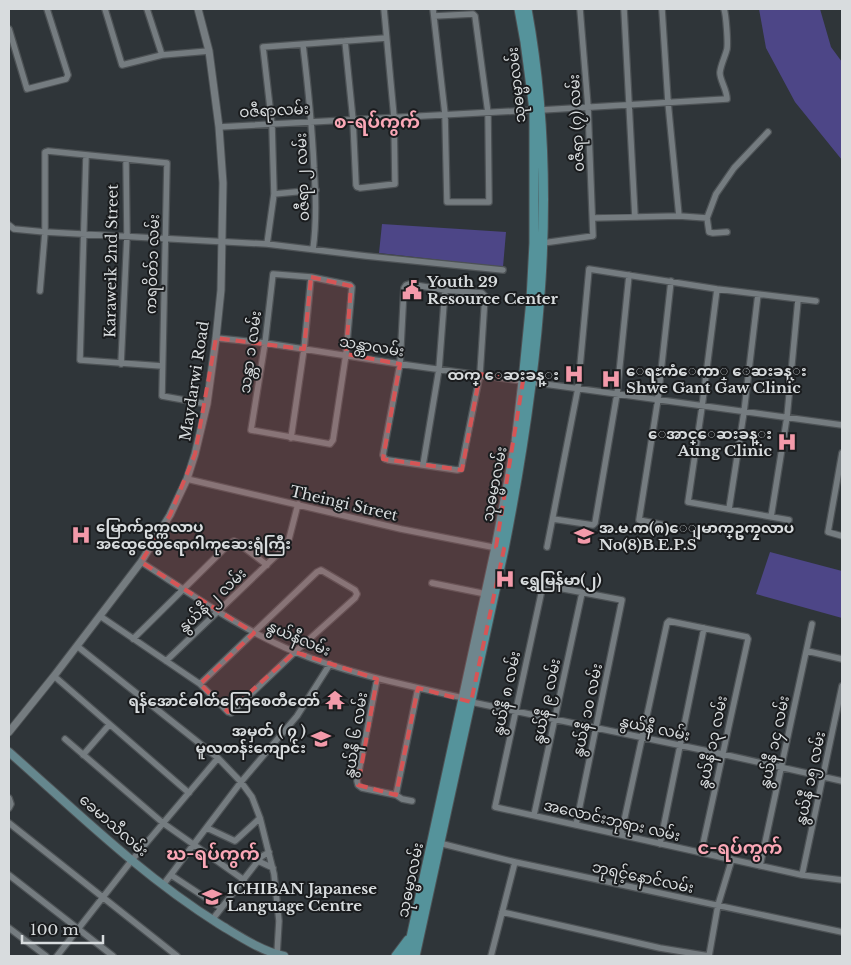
<svg xmlns="http://www.w3.org/2000/svg" width="851" height="965" font-family="'Libre Baskerville','Noto Sans Myanmar',serif">
<rect width="100%" height="100%" fill="#2f3539"/>
<path fill="#4d4687" d="M759,9H820L831,47L842,62V160L795,102L766,48Z
M382,224L506,232L503,267L379,253Z
M770,552L842,571V618L756,594Z"/>
<g fill="none" stroke-linecap="round" stroke-linejoin="round">
<defs>
<path id="minor" d="M105,9L122,65L162,55L209,51
M147,9L162,55
M433,9L445,114L447,202H489L488,113L475,16L473,14L434,16
M624,9L635,217
M662,9L668,102L679,216
M9,29L27,89L66,79L68,75L47,9
M345,41L353,120L356,185L357,187L360,188L395,184L394,117L384,9
M303,45C308,86 312,126 314,168C316,196 317,221 313,249
M541,110L727,99C727,89 719,79 720,72C721,64 725,57 727,49C728,42 726,14 724,9
M219,127L534,110
M86,156L80,360L162,366
M274,194L316,190
M593,218L679,216L707,218
M9,225L14,229L45,232L267,244L366,256L503,270
M727,232L713,233L709,232L707,218L716,194L734,168L768,132
M543,243L593,236L588,107L580,9
M267,244L274,194L272,125L263,47L386,38
M273,274L311,277L350,285L352,287L346,354L333,440L330,444L251,430L265,343Z
M409,284L445,290L482,293L485,296L480,374L461,469L457,470L388,460L385,459L383,455L400,364L404,288L406,285Z
M717,289L702,407L688,502L789,520
M40,291L45,232V152L48,151L167,163L162,396L207,404
M216,338L265,343L400,364L842,425
M121,364L127,236L126,159
M291,438L304,349L311,277
M842,453L828,532L842,536
M423,465L439,369L445,290
M187,479L401,529L497,548
M729,509L744,412L758,294
M771,517L787,417L798,300
M553,519L593,525L595,523L617,394L629,275
M664,525L639,520L658,399L671,281
M547,547L578,388L589,269L717,289L816,301
M141,562C191,594 240,629 295,652C349,674 406,685 463,698L471,702L722,754L842,781
M432,583L486,594
M100,616L200,684L228,712L231,713L295,652L355,598L357,594L355,590L321,570L317,572L200,684
M133,639L229,544L234,541L238,543L267,565
M77,646L218,758L241,782L252,797L260,818L274,874L279,921L277,954
M807,651L842,659
M166,661L283,549L289,539L298,504
M54,676L189,793
M377,679L357,781L358,785L362,788L396,795
M65,739L163,823L244,880
M83,755L109,725
M9,798L11,804L9,808
M412,801L402,799L396,795L418,688
M534,815L582,593
M9,823L177,956
M576,825L622,600L543,585L495,807L802,875L842,880
M207,828L235,841L260,818
M621,835L667,623L669,621L747,637L748,639L701,853
M439,843L515,862L842,932
M660,844L704,628
M258,861L273,868
M760,866L812,624
M9,875L113,956
M171,875L221,908
M802,875L842,686
M163,885L241,782L297,716L330,664
M502,912L660,948L709,956
M212,920L261,857L269,852
M9,928L46,956
M57,956L132,860L218,758
M491,956L515,862
M709,956L718,905L732,859"/>
<path id="tertiary" d="M9,732L54,676L141,562L170,515L187,479L195,454L207,404L216,338L221,290L223,183L219,127L209,51L198,9"/>
<path id="secondary" d="M9,752C77,812 142,876 219,924C239,936 261,951 284,956"/>
<path id="primary" d="M396,956L408,940
M407,956L496,547L516,442L523,381L531,300L534,243V110L525,42L519,9
M415,956L504,549C539,372 560,188 527,9"/>
</defs>
<use href="#minor" stroke="#4d5255" stroke-width="8"/>
<use href="#tertiary" stroke="#4d5255" stroke-width="9"/>
<use href="#secondary" stroke="#4d5255" stroke-width="10"/>
<use href="#primary" stroke="#4d5255" stroke-width="11"/>
<use href="#minor" stroke="#757c80" stroke-width="5.5"/>
<use href="#tertiary" stroke="#757c80" stroke-width="7"/>
<use href="#secondary" stroke="#65878e" stroke-width="8"/>
<use href="#primary" stroke="#55939b" stroke-width="9"/>
</g>
<path fill="#d65556" fill-opacity="0.2" stroke="#d65556" stroke-width="4" stroke-dasharray="10 6" stroke-linejoin="round" d="M311,277L351,286L346,354L400,364L383,459L462,470L480,374L523,381L496,547L504,549L471,702L418,688L396,795L358,785L377,679L295,652L228,712L200,684L254,633L141,562L170,515L195,454L216,338L304,349Z"/>
<defs>
<symbol id="civic-bare" viewBox="-9 -9 18 18"><path d="M-.6-6.5H3V-4.5H.6V-3L4-1V1h2V6H-6V1h2V-1L-.6-3ZM-1.2 2.5V6h2.4V2.5Z" fill="#f39aaa" stroke="#1a1c1e" stroke-width="2.5" paint-order="stroke"/></symbol>
<symbol id="hospital-bare" viewBox="-9 -9 18 18"><path d="M-5-5h3v3.5h4V-5h3V5h-3V1.5h-4V5h-3Z" fill="#f39aaa" stroke="#1a1c1e" stroke-width="2.5" paint-order="stroke"/></symbol>
<symbol id="school-bare" viewBox="-9 -9 18 18"><path d="M0-5L7-2L0 1L-7-2ZM-4 1L0 2.5L4 1V4Q0 6-4 4Z" fill="#f39aaa" stroke="#1a1c1e" stroke-width="2.5" paint-order="stroke"/></symbol>
<symbol id="temple-bare" viewBox="-9 -9 18 18"><path d="M0-6L5-2H3V0L6.5 2.5H4V6H1.5V3h-3V6H-4V2.5H-6.5L-3 0V-2H-5Z" fill="#f39aaa" stroke="#1a1c1e" stroke-width="2.5" paint-order="stroke"/></symbol>
</defs>
<g fill-rule="evenodd">
<use href="#civic-bare" x="398" y="276" width="28" height="28"/>
<use href="#hospital-bare" x="560" y="360" width="28" height="28"/>
<use href="#hospital-bare" x="597" y="365" width="28" height="28"/>
<use href="#hospital-bare" x="773" y="428" width="28" height="28"/>
<use href="#hospital-bare" x="67" y="521" width="28" height="28"/>
<use href="#school-bare" x="570" y="522" width="28" height="28"/>
<use href="#hospital-bare" x="491" y="565" width="28" height="28"/>
<use href="#temple-bare" x="321" y="686" width="28" height="28"/>
<use href="#school-bare" x="307" y="725" width="28" height="28"/>
<use href="#school-bare" x="198" y="883" width="28" height="28"/>
</g>
<g text-anchor="middle" dominant-baseline="central" stroke-width="4" stroke-linejoin="round" paint-order="stroke">
<g font-size="15" fill="#d8dcde" stroke="#1a1c1e">
<text transform="translate(516 85) rotate(-96)">သုဓမ္မာလမ်း</text>
<text transform="translate(274 110) rotate(-3)">ဝဇီရာလမ်း</text>
<text transform="translate(576 123) rotate(-93)">၀ဇီရာ (၇) လမ်း</text>
<text transform="translate(302 177) rotate(-92)">ဝဇီရာ ၂ လမ်း</text>
<text transform="translate(111 261) rotate(-89)">Karaweik 2nd Street</text>
<text transform="translate(152 264) rotate(-88)">ကရဝိတ်၁ လမ်း</text>
<text transform="translate(372 346) rotate(9)">သန္တာလမ်း</text>
<text transform="translate(250 352) rotate(-82)">သန္တာ ၁ လမ်း</text>
<text transform="translate(194 381) rotate(-81)">Maydarwi Road</text>
<text transform="translate(494 484) rotate(-79)">သုဓမ္မာလမ်း</text>
<text transform="translate(344 503) rotate(13)">Theingi Street</text>
<text transform="translate(212 600) rotate(-43)">နွယ်နီ ၂ လမ်း</text>
<text transform="translate(299 638) rotate(23)">နွယ်နီလမ်း</text>
<text transform="translate(506 693) rotate(-78)">နွယ်နီ ၈ လမ်း</text>
<text transform="translate(546 701) rotate(-78)">နွယ်နီ ၉ လမ်း</text>
<text transform="translate(587 710) rotate(-78)">နွယ်နီ ၁၀ လမ်း</text>
<text transform="translate(655 728) rotate(12)">နွယ်နီ လမ်း</text>
<text transform="translate(355 735) rotate(-81)">နွယ်နီ ၆ လမ်း</text>
<text transform="translate(712 742) rotate(-78)">နွယ်နီ ၁၃ လမ်း</text>
<text transform="translate(774 742) rotate(-78)">နွယ်နီ ၁၄ လမ်း</text>
<text transform="translate(810 778) rotate(-78)">နွယ်နီ ၁၅ လမ်း</text>
<text transform="translate(612 820) rotate(13)">အလောင်းဘုရား လမ်း</text>
<text transform="translate(114 825) rotate(41)">ခေမာသီလမ်း</text>
<text transform="translate(643 877) rotate(12)">ဘုရင့်နောင်လမ်း</text>
<text transform="translate(410 880) rotate(-78)">သုဓမ္မာလမ်း</text>
</g>
<g font-size="15" font-weight="bold" fill="#d8dcde" stroke="#1a1c1e" text-anchor="start">
<text x="427" y="281">Youth 29<tspan x="427" dy="17">Resource Center</tspan></text>
<text x="626" y="370">ေရႊကံေကာ္ ေဆးခန္း<tspan x="626" dy="17">Shwe Gant Gaw Clinic</tspan></text>
<text x="559" y="374" text-anchor="end">ထက္ ေဆးခန္း</text>
<text x="772" y="433" text-anchor="end">ေအာင္ေဆးခန္း<tspan x="772" dy="17">Aung Clinic</tspan></text>
<text x="96" y="526">မြောက်ဥက္ကလာပ<tspan x="96" dy="17">အထွေထွေရောဂါကုဆေးရုံကြီး</tspan></text>
<text x="599" y="527">အ.မ.က(၈)ေျမာက္ဥကၠလာပ<tspan x="599" dy="17">No(8)B.E.P.S</tspan></text>
<text x="520" y="579">ရွှေမြန်မာ(၂)</text>
<text x="320" y="700" text-anchor="end">ရန်အောင်ဓါတ်ကြေစေတီတော်</text>
<text x="306" y="730" text-anchor="end">အမှတ် ( ၇ )<tspan x="306" dy="17">မူလတန်းကျောင်း</tspan></text>
<text x="227" y="888">ICHIBAN Japanese<tspan x="227" dy="17">Language Centre</tspan></text>
</g>
<g font-size="18" font-weight="bold" fill="#faa7b6" stroke="#1a1c1e">
<text x="377" y="122">စ-ရပ်ကွက်</text>
<text x="740" y="848">င-ရပ်ကွက်</text>
<text x="213" y="854">ဃ-ရပ်ကွက်</text>
</g>
</g>
<rect width="851" height="965" fill="none" stroke="#d8dcde" stroke-width="20"/>
<path d="M22 935v8h81v-8" fill="none" stroke="#d8dcde" stroke-width="2.5"/>
<text x="30" y="935" font-size="15" fill="#d8dcde" stroke="#1a1c1e" stroke-width="4" paint-order="stroke">100 m</text>
</svg>
